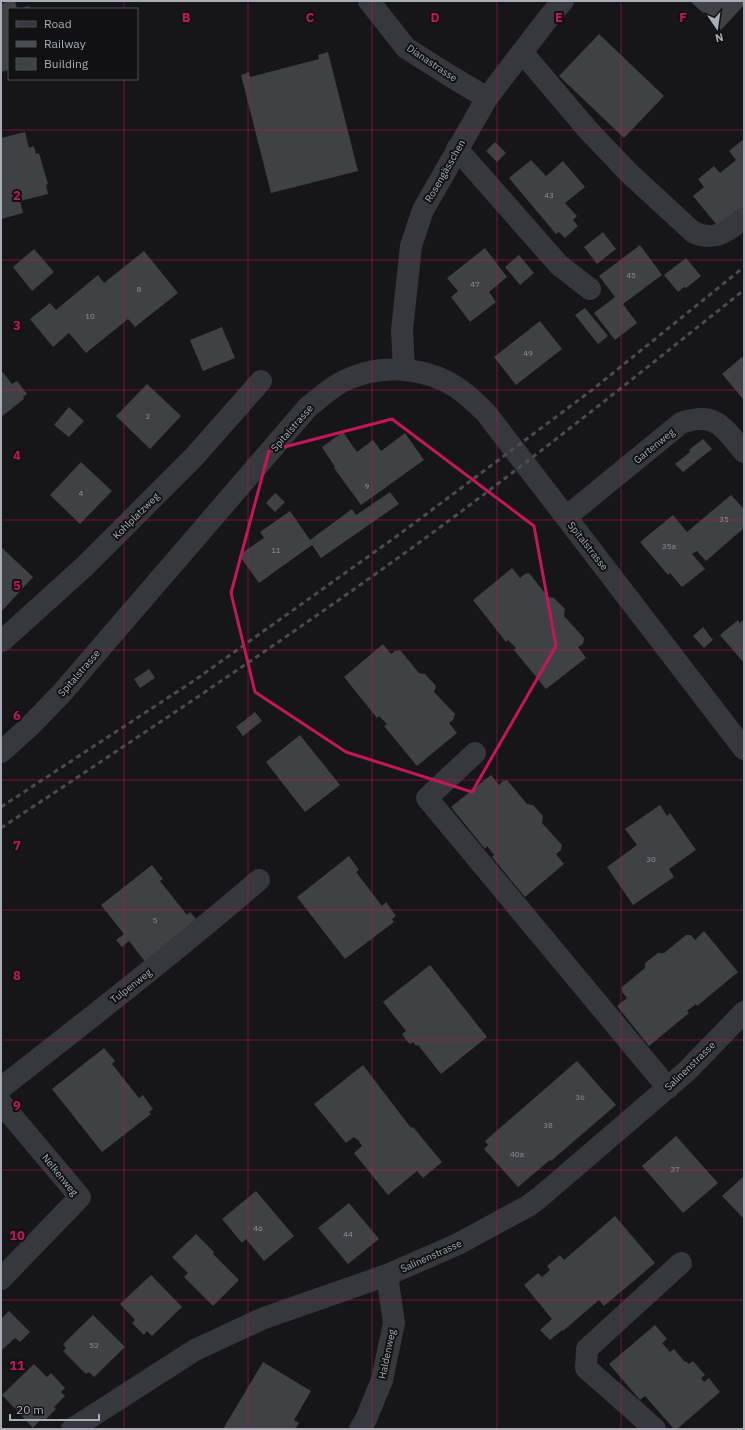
<svg xmlns="http://www.w3.org/2000/svg" width="745" height="1430" font-family="'IBM Plex Sans',sans-serif">
<rect width="100%" height="100%" fill="#161618"/>
<path fill="#404145" d="M10,1H15L17,9H9V70L1,72V4Z
M690,1H744V5L721,30Z
M29,6L30,9H19Z
M599,34L664,96L624,138L559,76Z
M328,52L358,171L271,193L241,75L249,72L250,77L319,59L318,55Z
M25,132L29,148L34,146L36,154L39,153L48,184L46,185L48,194L20,201L23,213L1,219V138Z
M744,139V211L721,230L693,196L704,187L698,179L714,166L720,173L736,160L729,151Z
M495,142L506,153L497,162L486,151Z
M531,160L546,176L563,161L585,187L565,203L577,216L573,220L578,226L565,238L559,232L556,234L509,178Z
M603,232L616,249L597,264L584,247Z
M640,245L662,275L623,304L637,323L615,340L594,313L615,297L599,276Z
M485,248L507,277L489,292L496,302L470,322L451,297L458,291L447,278Z
M34,249L54,272L32,291L13,267Z
M144,251L178,293L135,327L128,319L86,353L69,333L53,347L30,319L50,303L56,310L98,275L104,283Z
M519,255L534,273L520,285L505,267Z
M686,258L701,276L686,288L684,287L678,292L664,275Z
M585,308L608,336L598,344L575,315Z
M540,321L562,349L516,385L494,357Z
M222,327L235,358L203,371L190,340Z
M742,357L744,359V400L722,374Z
M1,370L12,384L17,381L27,394L23,397L24,399L1,417Z
M147,384L181,416L150,449L116,416Z
M69,407L84,421L69,437L54,425Z
M343,432L357,452L373,440L381,451L405,433L424,460L361,505L334,468L335,467L322,447Z
M703,439L712,449L683,472L675,464L690,452L689,450Z
M81,462L112,491L80,524L50,495Z
M390,492L399,504L321,558L312,545L259,583L239,555L264,538L260,532L290,511L310,540L352,509L356,515Z
M275,493L285,502L275,512L266,503Z
M731,495L744,509V528L706,561L697,551L692,554L705,569L682,587L670,573L668,575L640,542L673,515L687,532Z
M1,547L33,577L1,612Z
M512,568L520,578L525,574L529,573L548,597L554,598L565,609L564,616L584,638L583,644L578,647L586,658L546,689L514,650L516,648L508,640L506,642L473,600Z
M744,619V663L720,635L738,620L740,623Z
M703,627L713,640L704,648L693,636Z
M383,644L391,654L395,651L400,650L419,673L425,674L436,686L434,692L455,714L453,720L449,723L457,733L417,766L384,726L387,724L379,716L377,718L344,677Z
M149,669L155,678L140,688L134,679Z
M255,712L262,721L243,736L236,727Z
M300,735L340,785L305,812L266,762Z
M491,775L499,785L503,781L507,780L527,804L533,805L543,816L542,823L562,845L561,850L556,854L564,864L525,897L492,857L494,855L487,846L485,849L451,807Z
M660,805L667,816L670,813L696,850L669,869L674,877L633,905L607,867L637,845L625,829Z
M349,856L359,870L356,872L382,906L386,902L396,916L392,919L394,922L345,959L297,897Z
M152,865L163,879L160,881L187,915L190,912L201,925L150,968L129,941L122,947L116,940L124,934L101,905Z
M704,931L738,972L697,1006L696,1004L687,1011L689,1013L649,1046L617,1006L627,998L622,992V987L645,968V963L658,953H664L686,935H691L695,940Z
M430,965L487,1037L441,1074L418,1045L416,1046L413,1042L410,1044L406,1040L402,1034L406,1031L383,1002Z
M104,1048L115,1061L112,1064L139,1098L143,1095L153,1109L149,1112L151,1114L102,1152L52,1089Z
M577,1061L616,1105L551,1161L550,1160L518,1187L484,1149L488,1145L485,1141Z
M363,1065L411,1128L413,1127L442,1162L423,1178L417,1171L388,1195L354,1153L362,1146L358,1140L354,1137L346,1143L314,1104Z
M676,1136L718,1183L683,1213L642,1166Z
M744,1176V1219L722,1196Z
M256,1191L294,1236L264,1261L246,1239L242,1243L222,1219Z
M349,1203L379,1239L348,1264L318,1228Z
M615,1216L655,1263L604,1306L599,1300L563,1331L562,1330L550,1340L540,1330L552,1319L524,1285L538,1273L542,1277L550,1270L547,1266L560,1255L564,1260Z
M196,1234L214,1252L213,1254L239,1280L213,1306L184,1277L188,1273L172,1257Z
M151,1275L182,1307L152,1336L147,1331L144,1335L132,1323L135,1320L120,1304Z
M9,1311L30,1332L20,1342L15,1338L2,1350L1,1348V1319Z
M93,1315L125,1347L94,1377L89,1372L86,1374L63,1351L66,1348L63,1344Z
M655,1325L667,1339L662,1343L670,1352L674,1349L685,1362L686,1361L689,1364L693,1361L705,1375L701,1378L704,1382L709,1378L720,1392L677,1429H674L645,1396L640,1400L609,1364Z
M263,1362L311,1391L294,1420L299,1423L295,1429H223Z
M34,1364L47,1377L51,1373L65,1388L61,1392L65,1396L54,1407L56,1409L44,1421L42,1418L33,1428L2,1395Z"/>
<g fill="none" stroke-linecap="round" stroke-linejoin="round">
<path stroke="#37383d" stroke-width="22" d="M369,1L406,48L447,74L487,98
M522,52L588,130L629,173L693,232C714,242 727,232 744,218
M457,149L559,265L590,289
M404,370L402,330L411,246L423,210L487,98L549,17L563,1
M566,517L681,423C716,411 723,427 744,452
M1,641L3,640L85,566L194,457L261,381
M1,752L29,727L61,694L308,407C322,396 336,383 353,377C385,364 427,368 456,387C467,394 477,404 486,413L744,749
M475,753L427,798L668,1088
M1,1088C88,1020 175,952 259,880
M1,1103L80,1197L1,1279
M72,1429L195,1350L264,1318L387,1275L458,1244L528,1206L539,1198L687,1071L744,1012
M360,1429L366,1419L382,1380L394,1323L387,1275
M655,1429L586,1368L587,1349L681,1263"/>
<path stroke="#4a4c52" stroke-width="3" stroke-dasharray="5 4" stroke-linecap="butt" d="M1,807L195,680L397,536L592,390L744,267
M1,828C138,737 276,646 409,550C523,467 634,378 744,290"/>
</g>
<path fill="none" stroke="#c2185b" stroke-width="3" stroke-linejoin="round" d="M392,419L534,526L556,646L472,792L346,752L255,692L231,593L269,451Z"/>
<path fill="none" stroke="#c2185b" stroke-width="1" stroke-opacity="0.55" d="M124,1V9M248,1V1429M372,1V1429M497,1V1429M621,1V1429M124,79V1429M1,130H744M1,260H744M1,390H744M1,520H744M1,650H744M1,780H744M1,910H744M1,1040H744M1,1170H744M1,1300H744"/>
<g text-anchor="middle" dominant-baseline="central" stroke-width="4" stroke-linejoin="round" paint-order="stroke">
<g font-size="8" fill="#8e929b">
<text x="549" y="195">43</text>
<text x="631" y="275">45</text>
<text x="475" y="284">47</text>
<text x="139" y="289">8</text>
<text x="90" y="316">10</text>
<text x="528" y="353">49</text>
<text x="148" y="416">2</text>
<text x="367" y="486">9</text>
<text x="81" y="493">4</text>
<text x="724" y="519">35</text>
<text x="669" y="546">35a</text>
<text x="276" y="550">11</text>
<text x="651" y="859">30</text>
<text x="155" y="920">5</text>
<text x="580" y="1097">36</text>
<text x="548" y="1125">38</text>
<text x="517" y="1154">40a</text>
<text x="675" y="1169">37</text>
<text x="258" y="1228">46</text>
<text x="348" y="1234">44</text>
<text x="94" y="1345">52</text>
</g>
<g font-size="10" fill="#a8adb8" stroke="#111113">
<text transform="translate(432 63) rotate(34)">Dianastrasse</text>
<text transform="translate(445 171) rotate(-60)">Rosengässchen</text>
<text transform="translate(292 428) rotate(-49)">Spitalstrasse</text>
<text transform="translate(654 446) rotate(-39)">Gartenweg</text>
<text transform="translate(136 516) rotate(-45)">Kohlplatzweg</text>
<text transform="translate(588 546) rotate(52)">Spitalstrasse</text>
<text transform="translate(79 673) rotate(-49)">Spitalstrasse</text>
<text transform="translate(131 986) rotate(-38)">Tulpenweg</text>
<text transform="translate(690 1066) rotate(-44)">Salinenstrasse</text>
<text transform="translate(60 1175) rotate(51)">Nelkenweg</text>
<text transform="translate(431 1256) rotate(-24)">Salinenstrasse</text>
<text transform="translate(387 1354) rotate(-78)">Haldenweg</text>
</g>
</g>
<g font-size="13" text-anchor="middle" font-weight="bold" fill="#c2185b" stroke="#111113" stroke-width="4" stroke-linejoin="round" paint-order="stroke">
<text x="186" y="22">B</text>
<text x="310" y="22">C</text>
<text x="435" y="22">D</text>
<text x="559" y="22">E</text>
<text x="683" y="22">F</text>
<text x="17" y="200">2</text>
<text x="17" y="330">3</text>
<text x="17" y="460">4</text>
<text x="17" y="590">5</text>
<text x="17" y="720">6</text>
<text x="17" y="850">7</text>
<text x="17" y="980">8</text>
<text x="17" y="1110">9</text>
<text x="17" y="1240">10</text>
<text x="17" y="1370">11</text>
</g>
<rect width="745" height="1430" fill="none" stroke="#a8adb8" stroke-width="4"/>
<rect x="8" y="8" width="130" height="72" fill="#111113" stroke="#4d4f55"/>
<rect x="16" y="21" width="20" height="6" fill="#37383d" stroke="#4d4f55"/>
<text x="44" y="28" font-size="12" fill="#a8adb8">Road</text>
<rect x="16" y="41" width="20" height="6" fill="#4a4c52" stroke="#4d4f55"/>
<text x="44" y="48" font-size="12" fill="#a8adb8">Railway</text>
<rect x="16" y="58" width="20" height="12" fill="#404145" stroke="#4d4f55"/>
<text x="44" y="68" font-size="12" fill="#a8adb8">Building</text>
<g transform="translate(717 28) rotate(167)" stroke="#111113" stroke-width="3" paint-order="stroke">
<path d="M0-3L7 15L0 10L-7 15Z" fill="#a8adb8"/>
<text y="-6" font-size="11" font-weight="bold" text-anchor="middle" fill="#a8adb8">N</text>
</g>
<path d="M10 1414v6h89v-6" fill="none" stroke="#a8adb8" stroke-width="2"/>
<text x="16" y="1414" font-size="12" fill="#a8adb8" stroke="#111113" stroke-width="3" paint-order="stroke">20 m</text>
</svg>
